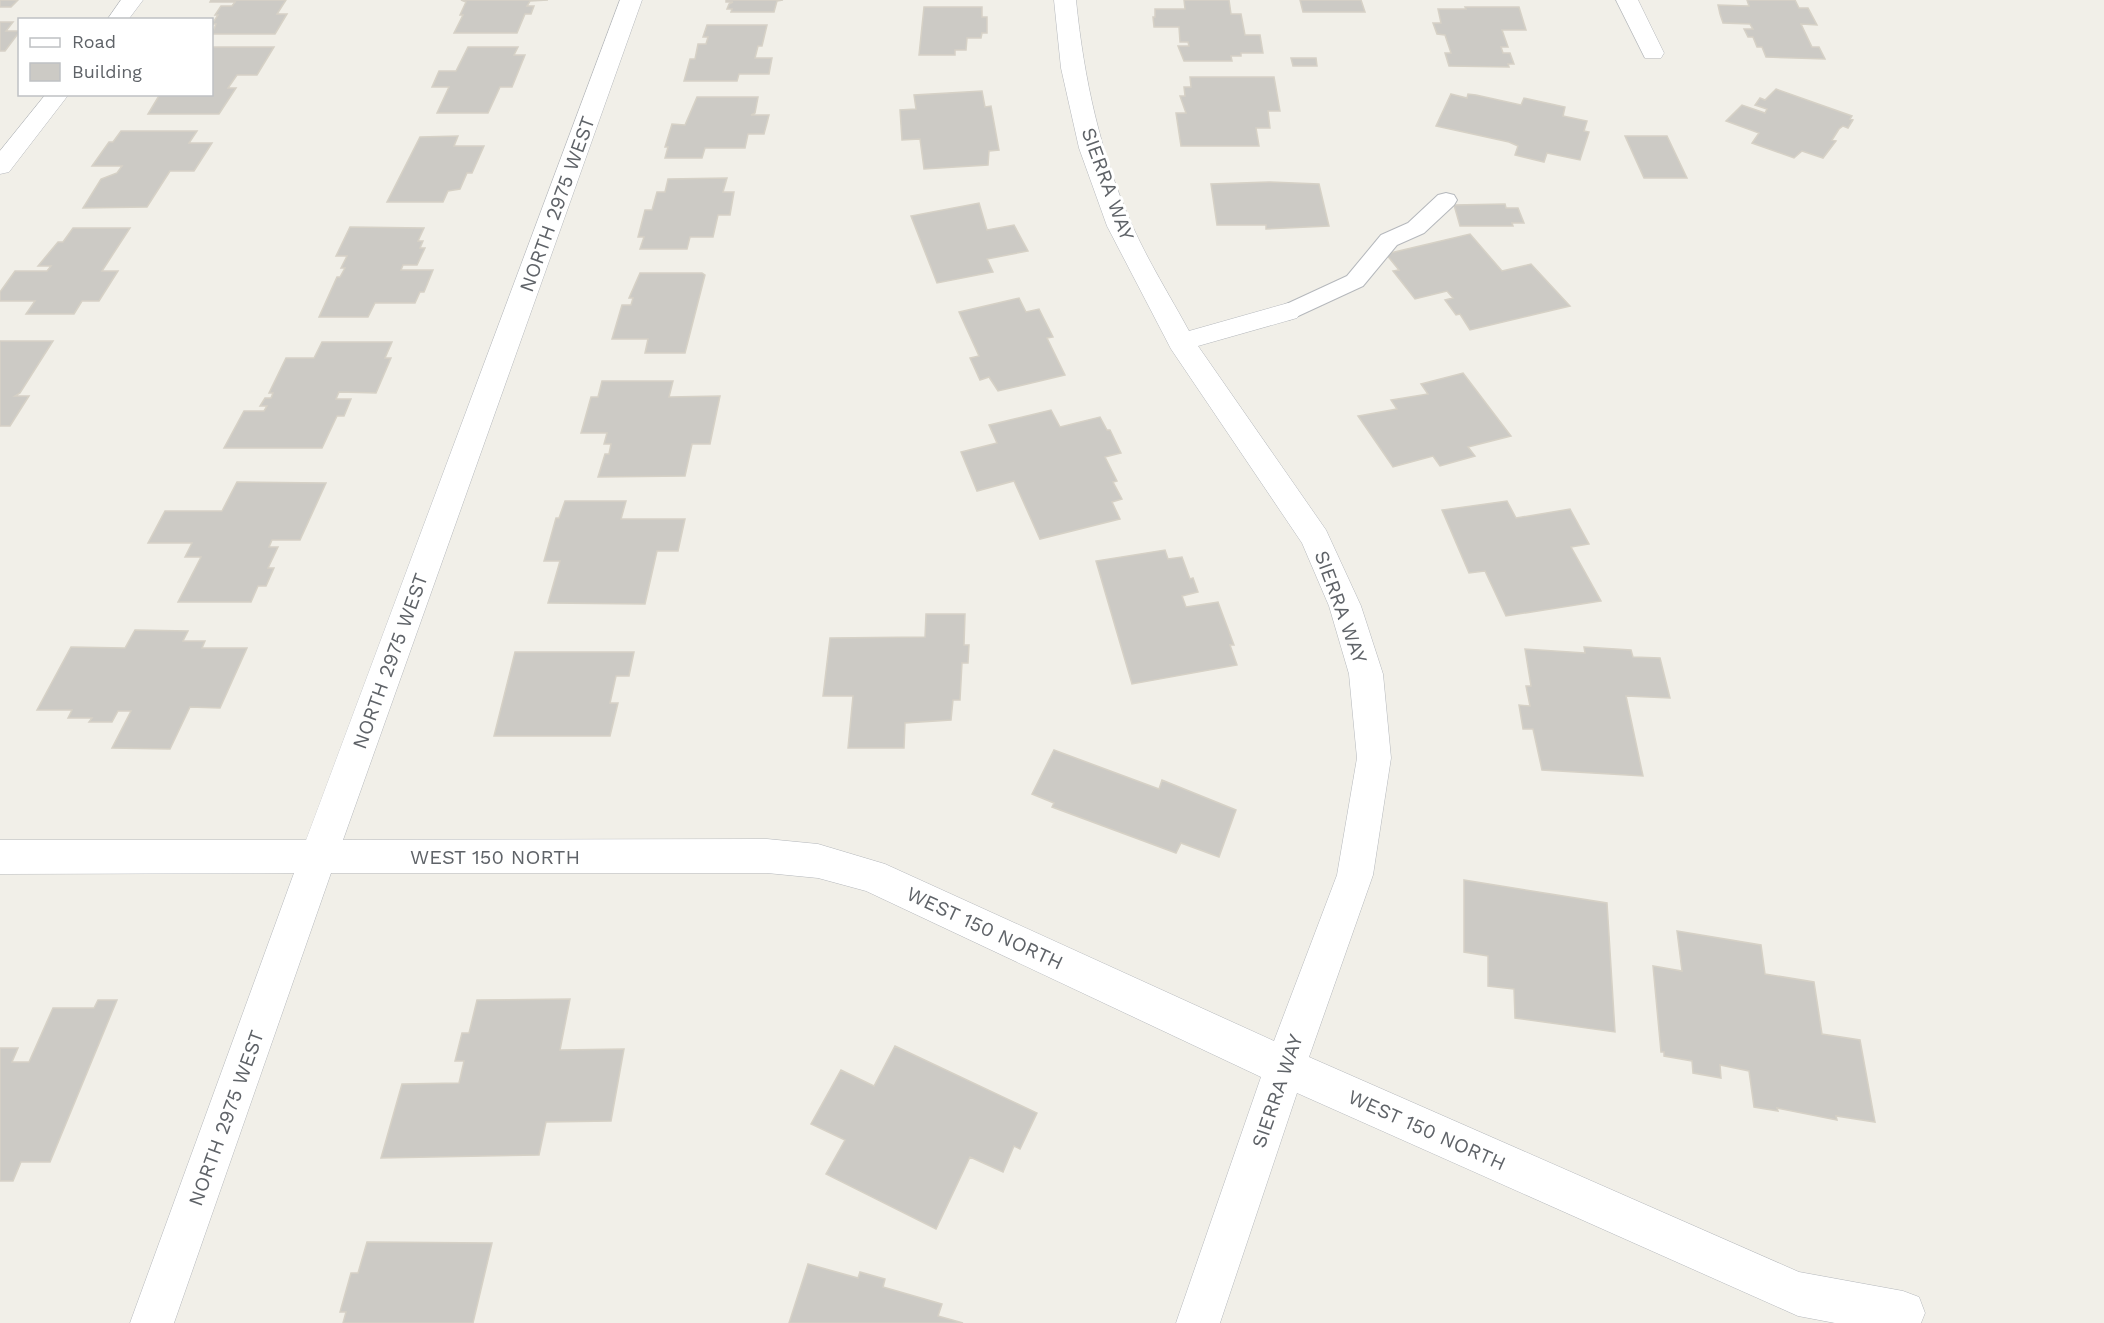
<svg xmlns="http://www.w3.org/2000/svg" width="2104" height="1323" font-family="'Work Sans',sans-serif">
<rect width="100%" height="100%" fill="#f1efe8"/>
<path fill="#cccac5" stroke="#d6d1c6" stroke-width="1.5" d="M0,0H18L11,7H0Z
M211,0H286L277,14H287L275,34H212L216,24H212L218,15H215L221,6H232L235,2H210Z
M461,0H548L530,1L527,6H534L531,14H525L517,33H454L463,15H460L466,2Z
M726,0H783L777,1L774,12H731L732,9H727L729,4L733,2H726Z
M1184,0H1229L1231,14H1241L1245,35H1260L1263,53H1241V56H1231L1232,61H1184L1178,46H1189L1188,42H1180L1179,27H1154L1153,17H1155V9H1185Z
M1300,0H1361L1365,12H1303Z
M1747,0H1795L1799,8H1808L1817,25L1801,24L1812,47H1819L1825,59L1766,57L1762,47H1757L1753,37H1748L1744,29H1753L1750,24L1723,23L1720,14L1718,5L1749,6Z
M924,7H982V17H987V33H982L981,38H967L966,50H955V55H919Z
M1465,7H1519L1526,30H1502L1508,47H1501L1503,53H1510L1514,64H1508L1509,67L1449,66L1445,53H1451L1445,35L1437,34L1433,23H1441L1438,9H1466Z
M0,22H13L6,31H20L5,51H0Z
M707,25H767L762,46H758L755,58H772L769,74H739L737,81H684L690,59H695L698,44H706L708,37H703Z
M212,47H274L257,75H237L228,88H236L219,114H148L160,94H212Z
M468,47H518L514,55H525L512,87H500L488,113H437L449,87H432L439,71H456Z
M1291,58H1316L1317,66H1293Z
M1190,77H1274L1280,111H1268L1270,128H1256L1259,146H1181L1176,113H1186L1180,96H1185L1184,87H1191Z
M1776,89L1852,116L1850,119L1853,120L1848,128L1843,126L1839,129L1832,140L1836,141L1823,158L1802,151L1794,158L1752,143L1759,133L1726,121L1742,105L1765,113L1767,109L1755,105L1760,98L1765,100Z
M982,91L985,107L991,106L999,150L989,151L988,165L924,169L920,139L902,140L900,110L916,109L914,95Z
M1451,94L1467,98L1468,94L1476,95L1521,105L1524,98L1565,107L1563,116L1587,121L1584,131L1589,132L1580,160L1547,153L1544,162L1515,155L1518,146L1509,142L1436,126Z
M697,97H758L755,113L751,115H769L764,134H748L745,148H705L702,158H665L668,147H665L672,124L685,125Z
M121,131H197L189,143H212L194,171H170L147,207L83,208L101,179L117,173L122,166H92L109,142H113Z
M458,136L454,146H484L472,173H467L460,189L448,191L443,202H387L420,137Z
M1625,136H1667L1687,178H1644Z
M727,178L723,192H734L730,215H718L713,237H690L687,249H640L644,237H638L645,210H652L657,192H665L668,179Z
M1269,182L1319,184L1329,226L1266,229V225H1217L1211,184Z
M979,203L987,230L1014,225L1028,251L987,259L993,272L937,283L911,216Z
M1505,204L1506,208H1518L1524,223H1512L1513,226H1460L1454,205Z
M350,227L424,228L418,241H423L420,248H425L417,265H403L401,270H433L424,292H420L415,303H375L368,317H319L337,277H340L345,268H341L347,256H336Z
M73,228H130L102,271H118L99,301H82L74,314H26L35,301H0V292L15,271H47L51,266H38L58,242H63Z
M1470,234L1502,271L1531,264L1570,306L1470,330L1460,314L1456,315L1445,300L1453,298L1447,291L1415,299L1393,271L1399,270L1386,254Z
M640,273H702L705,275L685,353H645L648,339H612L622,305H631L633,298H629Z
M1019,298L1026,312L1039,309L1053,337L1047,338L1065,375L998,391L989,377L980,380L970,358L979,356L959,312Z
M0,341H53L20,393L15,396H29L10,426H0Z
M322,342H392L385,358H391L376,393L339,392L336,399H351L344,416H337L322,448H224L244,411H264L267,406H260L265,398H271L273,393H269L286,358H314Z
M1463,373L1511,436L1468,447L1475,456L1440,466L1433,456L1393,467L1358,416L1397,409L1391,400L1428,394L1421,384Z
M602,381H673L669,397L720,396L710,444H692L685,476L598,477L605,454H609L611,444H604L607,433H581L591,397H598Z
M1051,410L1060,427L1100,417L1107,430H1110L1121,453L1105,457L1117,481L1113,482L1122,499L1112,502L1120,519L1040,539L1014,481L977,491L961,452L997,443L989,425Z
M237,482L326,483L300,540H272L269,547H278L268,568H274L266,586H258L251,602H178L201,557H185L192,543H148L165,511H222Z
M565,501H626L621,519H685L678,551H657L645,604L548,603L560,561H544L556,518H559Z
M1507,501L1516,518L1570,509L1589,544L1571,547L1601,601L1506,616L1485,571L1469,573L1442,510Z
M1165,550L1168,559L1182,557L1190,579L1193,578L1198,592L1182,596L1186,607L1218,602L1234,645H1230L1237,665L1132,684L1096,561Z
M926,614H965L964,645H969L968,663H962L960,700H953L951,720L905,723L904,748H848L853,696H823L830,638L925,637Z
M135,630L188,631L183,641H205L202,648H247L220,708L190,707L170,749L112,748L131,711H118L112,722H89L92,718H68L72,710H37L71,647L125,648Z
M1584,647L1631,650L1633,657L1660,658L1670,698L1626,696L1643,776L1542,770L1533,729H1523L1519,705L1530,706L1526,686H1531L1525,649L1585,653Z
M515,652H634L629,676H616L610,703H618L610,736H494Z
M1054,750L1159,789L1162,780L1236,810L1219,857L1181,843L1176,853L1052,807L1054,803L1032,794Z
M1464,880L1607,903L1615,1032L1515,1018L1514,989L1488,986V956L1464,952Z
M1677,931L1761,945L1765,974L1814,982L1822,1034L1860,1040L1875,1122L1836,1116L1837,1120L1777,1108L1778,1111L1754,1107L1749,1071L1720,1065L1721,1078L1693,1073L1692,1061L1664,1056V1052H1661L1653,966L1682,971Z
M570,999L560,1050L624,1049L611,1121L546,1122L539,1155L381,1158L402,1084L459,1083L464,1061H455L462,1033H469L477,1000Z
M98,1000H117L50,1162H21L13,1181H0V1048H18L12,1062H29L53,1008H94Z
M895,1046L1037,1113L1020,1149L1014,1146L1003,1172L970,1157L936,1229L826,1174L845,1140L811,1124L841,1070L874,1086Z
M367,1242L492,1243L473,1323H343L346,1312H340L351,1273H358Z
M808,1264L858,1278L860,1272L885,1279L883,1287L942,1304L938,1316L963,1323H789Z"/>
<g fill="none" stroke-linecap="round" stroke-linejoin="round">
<defs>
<path id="lane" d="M1446,193L1454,195L1457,200L1454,205L1424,233L1397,245L1363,286L1296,317L1288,320L1280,317L1276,312L1280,307L1347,276L1381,235L1408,223L1438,195Z"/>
<path id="street" d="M121,0H143L128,20H107Z
M620,0H642L343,840L767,839L818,844L885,864L1274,1041L1337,875L1357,758L1349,674L1329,606L1302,543L1171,349L1107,226L1079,148L1061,68L1054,0H1076C1084,79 1100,153 1132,225C1148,261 1170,296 1189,331L1288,303L1297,306L1301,312L1297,318L1198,346L1326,530L1361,606L1383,674L1391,758L1373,875L1309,1057L1799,1272L1903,1291L1919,1297L1925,1313L1921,1323H1835L1798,1316L1297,1093L1220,1323H1176L1261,1077L866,891L818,878L767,873H331L174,1323H130L294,873L0,874V840H306Z
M1616,0H1638L1664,53L1661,58H1645Z
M46,94H69L9,172L0,174V151Z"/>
</defs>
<use href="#lane" stroke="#b5b8bc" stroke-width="2"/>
<use href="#street" stroke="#b5b8bc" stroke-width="1"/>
<use href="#lane" fill="#fff" fill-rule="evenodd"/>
<use href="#street" fill="#fff" fill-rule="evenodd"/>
</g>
<g text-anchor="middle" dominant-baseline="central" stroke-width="6" stroke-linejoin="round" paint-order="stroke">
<g font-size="20" fill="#5f6368" stroke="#fff">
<text transform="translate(1108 184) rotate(70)">SIERRA WAY</text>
<text transform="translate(557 204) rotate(-70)">NORTH 2975 WEST</text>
<text transform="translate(1341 607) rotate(70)">SIERRA WAY</text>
<text transform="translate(390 661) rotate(-70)">NORTH 2975 WEST</text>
<text x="495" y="857">WEST 150 NORTH</text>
<text transform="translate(985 928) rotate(25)">WEST 150 NORTH</text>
<text transform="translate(1277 1091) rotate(-71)">SIERRA WAY</text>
<text transform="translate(226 1118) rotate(-70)">NORTH 2975 WEST</text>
<text transform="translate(1427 1130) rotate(24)">WEST 150 NORTH</text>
</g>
</g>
<rect x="18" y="18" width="195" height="78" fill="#ffffff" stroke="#bfc1c3" stroke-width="1.5"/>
<rect x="30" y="38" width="30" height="9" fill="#ffffff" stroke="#bfc1c3" stroke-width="1.5"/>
<text x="72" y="48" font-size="18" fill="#5f6368">Road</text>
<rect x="30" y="63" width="30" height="18" fill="#cccac5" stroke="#bfc1c3" stroke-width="1.5"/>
<text x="72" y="78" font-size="18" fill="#5f6368">Building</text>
</svg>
